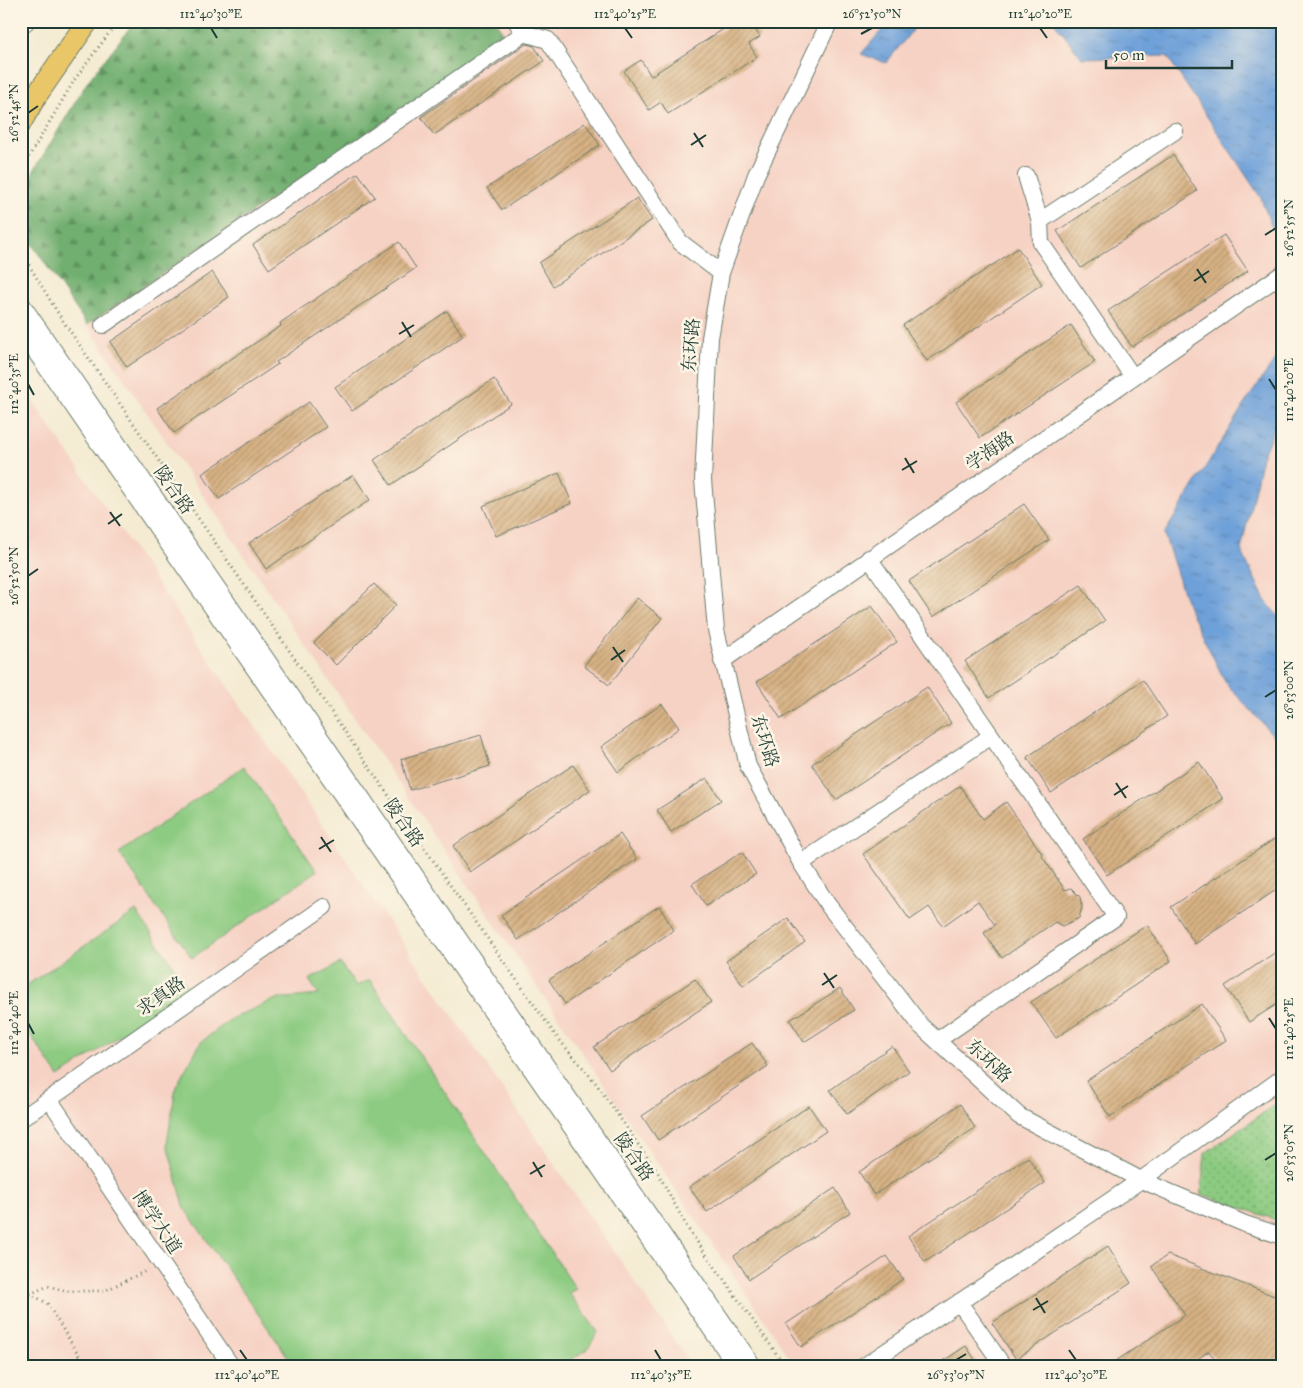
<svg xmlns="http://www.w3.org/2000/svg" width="1303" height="1388" font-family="'IM FELL Great Primer','Noto Serif SC',serif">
<defs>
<pattern id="green-dots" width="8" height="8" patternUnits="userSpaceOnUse" patternTransform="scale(1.25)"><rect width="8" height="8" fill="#8ccb81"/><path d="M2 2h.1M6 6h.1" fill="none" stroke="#72a66a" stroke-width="1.8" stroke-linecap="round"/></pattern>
<pattern id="forest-firs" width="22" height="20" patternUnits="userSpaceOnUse" patternTransform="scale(1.25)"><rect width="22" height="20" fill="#71af6f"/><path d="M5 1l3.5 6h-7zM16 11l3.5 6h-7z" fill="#5c905c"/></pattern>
<pattern id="water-ripples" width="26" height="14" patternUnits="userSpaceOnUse" patternTransform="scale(1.25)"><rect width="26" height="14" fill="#6ea0d9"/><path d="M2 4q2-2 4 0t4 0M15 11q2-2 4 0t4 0" fill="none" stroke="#5a84b1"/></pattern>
<pattern id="building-hatch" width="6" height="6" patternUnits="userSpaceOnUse" patternTransform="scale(1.25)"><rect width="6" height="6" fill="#d8b284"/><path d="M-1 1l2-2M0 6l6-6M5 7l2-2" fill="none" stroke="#af926d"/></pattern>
</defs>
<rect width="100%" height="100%" fill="#fcf5e5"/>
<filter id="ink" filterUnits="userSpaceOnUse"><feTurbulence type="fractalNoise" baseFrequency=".02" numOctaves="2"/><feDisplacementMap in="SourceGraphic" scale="10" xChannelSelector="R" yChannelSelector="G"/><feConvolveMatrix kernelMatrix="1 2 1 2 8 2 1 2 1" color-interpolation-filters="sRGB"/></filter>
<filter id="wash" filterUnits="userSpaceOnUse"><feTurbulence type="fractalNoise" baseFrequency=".0096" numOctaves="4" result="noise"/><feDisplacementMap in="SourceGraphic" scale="20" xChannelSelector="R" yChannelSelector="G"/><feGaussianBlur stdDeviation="1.12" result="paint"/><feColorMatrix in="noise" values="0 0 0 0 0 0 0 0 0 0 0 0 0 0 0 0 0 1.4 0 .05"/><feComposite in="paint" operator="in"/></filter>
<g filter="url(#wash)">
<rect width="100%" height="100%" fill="#f4ebd2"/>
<path fill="#f6d2c4" d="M135,21H1282V1367H796L21,228V192L88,81Z
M21,384L693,1367H21Z"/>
<path fill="url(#green-dots)" stroke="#56845a" d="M1282,1100V1222L1201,1194L1205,1153Z"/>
<path fill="url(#forest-firs)" stroke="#487652" d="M135,21H495L507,38L87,325L21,228V192L88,81Z"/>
<path fill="#8ccb81" stroke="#56845a" d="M244,766L317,871L192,958L119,853Z
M136,911L189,989L59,1077L21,1021V989Z
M340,963L356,986L370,980L576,1289L569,1293L598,1332L587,1350L559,1367H295L185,1209L167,1144L176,1086L201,1042L232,1018L276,999L319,995L309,980Z"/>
<path fill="url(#water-ripples)" stroke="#466e86" d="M890,21H920L886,63L861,54Z
M1053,21H1282V255L1261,198L1167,56L1082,58Z
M1282,350V411L1262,457L1241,550L1265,600L1282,621V745L1226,683L1188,607L1164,534L1245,403Z"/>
<g id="blocks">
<path fill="url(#building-hatch)" d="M736,21H750L760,37L749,44L757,57L668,114L661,102L649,110L624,71L641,60L651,76Z
M526,44L534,46L544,61L434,135L421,117Z
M585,123L600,145L502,210L487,188Z
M1173,155L1197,191L1081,268L1057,231Z
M358,173L375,197L269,269L253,245Z
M637,198L652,220L553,286L539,263Z
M1224,235L1248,271L1132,347L1108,311Z
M399,242L416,268L276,362L278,364L174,433L157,408L281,326L280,323Z
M1018,248L1042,284L927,361L903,325Z
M212,272L229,297L127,367L110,342Z
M447,311L463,336L352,411L335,387Z
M1071,325L1095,362L980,438L956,402Z
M494,379L511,404L391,485L374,460Z
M309,402L326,427L219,499L202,474Z
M559,473L572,503L496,536L483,506Z
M353,475L370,500L266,569L249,543Z
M1024,504L1049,540L933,617L909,581Z
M374,584L396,605L336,665L314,643Z
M1081,585L1105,621L989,698L965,661Z
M637,598L662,618L609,685L584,666Z
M872,606L897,642L781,719L757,682Z
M1143,680L1167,716L1051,793L1027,757Z
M927,687L951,723L836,800L812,764Z
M662,704L679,728L618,772L601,747Z
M481,735L490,766L410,790L401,759Z
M1199,762L1223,799L1107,875L1083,839Z
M573,765L590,790L470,872L453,846Z
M707,778L721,800L671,832L657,810Z
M960,786L983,819L1006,802L1043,855L1042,856L1065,890L1071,888L1080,897L1082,907L1079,918L1062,926L1055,922L1002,958L984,933L995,925L978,901L943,926L929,907L910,920L863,854Z
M620,834L637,859L518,940L501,915Z
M1282,834V886L1195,944L1171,907Z
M742,852L756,874L706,906L692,884Z
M659,906L674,930L565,1004L549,980Z
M788,918L805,942L743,986L726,961Z
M1147,925L1171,961L1056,1038L1031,1002Z
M1282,948V1001L1249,1022L1225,986Z
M695,979L711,1002L610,1070L594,1047Z
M840,988L854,1010L804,1042L790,1020Z
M1202,1004L1226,1040L1110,1117L1086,1081Z
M752,1043L768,1066L658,1140L642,1116Z
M892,1046L909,1071L847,1114L830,1090Z
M960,1104L975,1128L874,1195L859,1172Z
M809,1106L826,1131L707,1212L689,1187Z
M1028,1157L1045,1183L925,1262L908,1236Z
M835,1188L850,1212L749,1279L734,1256Z
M1108,1246L1131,1283L1016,1359L992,1323Z
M1168,1255L1282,1299V1367H1220L1209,1351L1186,1367H1107L1185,1315L1151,1266Z
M887,1256L903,1279L801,1347L786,1324Z
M966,1346L980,1367H934Z"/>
</g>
</g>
<g filter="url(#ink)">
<use href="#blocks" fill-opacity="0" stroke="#6a7a6b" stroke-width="1"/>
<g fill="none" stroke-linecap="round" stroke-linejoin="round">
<defs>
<path id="minor" d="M830,21L756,175L721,273L710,338L703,480L716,630L748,766L801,863L828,905L921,1026L1019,1116L1141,1180L1245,1224L1282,1236
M21,26L27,21
M524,33L548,40L680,242L721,273
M1026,176L1040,221
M21,303L754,1367
M103,325L524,33L516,21
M21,331L737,1367
M1133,377L1041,243L1040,221L1175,131
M869,558L1116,917L938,1040
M722,661L1282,274
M801,863L990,737
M49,1099L232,1367
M21,1119L324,907
M959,1302L1004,1367
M863,1367L1141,1180L1282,1078"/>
<path id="major" d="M21,122L36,96L88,21"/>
</defs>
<use href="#minor" stroke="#6a7a6b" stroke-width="18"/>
<use href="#major" stroke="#6a7a6b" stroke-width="23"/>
<path stroke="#6a7a6b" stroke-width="3" stroke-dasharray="1 4" stroke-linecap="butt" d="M21,170L75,79L118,21
M21,252L61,318L450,885L556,1036L595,1082L658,1173L688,1229L786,1367
M21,1289L47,1303L86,1367
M30,1294L48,1286L67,1291H104L148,1270"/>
<use href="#minor" stroke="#fff" stroke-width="16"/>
<use href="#major" stroke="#e9c769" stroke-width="21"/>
</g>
</g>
<path fill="none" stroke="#1f3d34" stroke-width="2" d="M211,28L217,38M625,28L632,38M1040,28L1047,38M861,34L872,28M28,113L38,106M694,133L703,147M691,145L706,135M1265,235L1276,228M1197,269L1206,283M1194,281L1209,271M402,322L411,337M399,334L414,325M1269,379L1276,390M28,384L34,395M905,458L914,473M902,470L917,461M110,512L120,526M108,524L122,514M28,576L38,569M613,647L623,662M611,660L625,650M1265,697L1276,690M1116,783L1126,798M1114,795L1128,786M321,837L331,852M319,849L334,840M824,973L834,988M822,985L837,975M1269,1018L1276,1029M28,1023L34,1034M1265,1160L1276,1153M533,1162L542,1177M530,1174L545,1165M1036,1298L1045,1313M1033,1310L1048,1301M240,1350L247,1360M655,1350L661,1360M1069,1350L1076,1360M956,1360L966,1354"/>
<g text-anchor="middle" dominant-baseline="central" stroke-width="5" stroke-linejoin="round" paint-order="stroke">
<g font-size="18" fill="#1f3d34" stroke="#fcf5e5">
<text transform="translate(691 345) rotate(-85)">东环路</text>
<text transform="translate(990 451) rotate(-35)">学海路</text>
<text transform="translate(174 490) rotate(55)">陵合路</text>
<text transform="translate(765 741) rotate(73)">东环路</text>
<text transform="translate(404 823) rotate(55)">陵合路</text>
<text transform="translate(161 996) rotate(-35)">求真路</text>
<text transform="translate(989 1061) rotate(43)">东环路</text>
<text transform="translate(634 1157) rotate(55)">陵合路</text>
<text transform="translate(157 1222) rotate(56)">博学大道</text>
</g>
</g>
<rect width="1303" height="1388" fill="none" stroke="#fcf5e5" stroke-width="55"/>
<path d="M1106 60v8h126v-8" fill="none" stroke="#1f3d34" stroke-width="2.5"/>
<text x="1113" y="60" font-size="15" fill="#1f3d34" stroke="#fcf5e5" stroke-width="4" paint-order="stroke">50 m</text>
<rect x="28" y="28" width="1248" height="1332" fill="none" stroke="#1f3d34" stroke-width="2"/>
<g font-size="12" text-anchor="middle" fill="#1f3d34">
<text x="211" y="18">112°40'30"E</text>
<text x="625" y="18">112°40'25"E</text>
<text x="872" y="18">26°52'50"N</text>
<text x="1040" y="18">112°40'20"E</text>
<text transform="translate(14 113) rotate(-90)" y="4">26°52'45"N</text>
<text transform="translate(1289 228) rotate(-90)" y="4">26°52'55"N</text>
<text transform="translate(14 384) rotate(-90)" y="4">112°40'35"E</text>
<text transform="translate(1289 390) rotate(-90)" y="4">112°40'20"E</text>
<text transform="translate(14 576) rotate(-90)" y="4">26°52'50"N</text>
<text transform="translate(1289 690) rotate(-90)" y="4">26°53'00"N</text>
<text transform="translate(14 1023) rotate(-90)" y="4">112°40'40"E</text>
<text transform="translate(1289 1029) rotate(-90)" y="4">112°40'25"E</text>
<text transform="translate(1289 1153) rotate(-90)" y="4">26°53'05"N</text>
<text x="247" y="1379">112°40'40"E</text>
<text x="661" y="1379">112°40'35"E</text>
<text x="956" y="1379">26°53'05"N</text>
<text x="1076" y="1379">112°40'30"E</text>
</g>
</svg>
